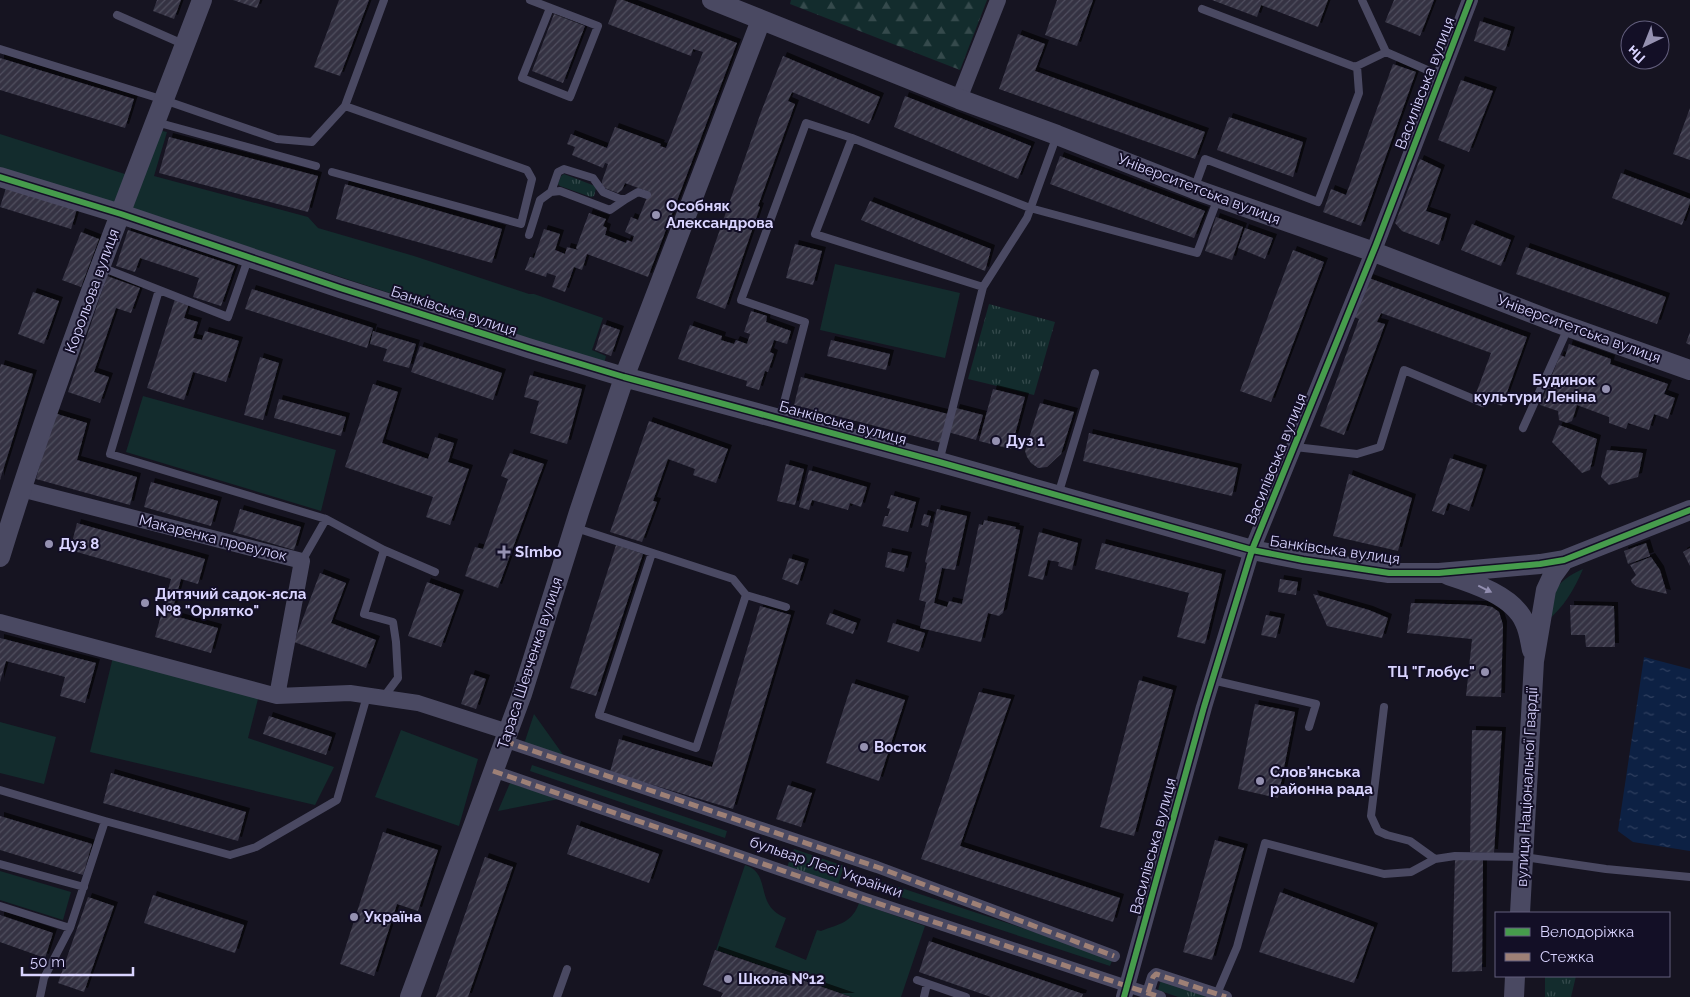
<svg xmlns="http://www.w3.org/2000/svg" width="1690" height="997" font-family="Raleway,sans-serif">
<defs>
<pattern id="grass-tufts" width="24" height="20" patternUnits="userSpaceOnUse" patternTransform="scale(1.25)"><rect width="24" height="20" fill="#132c2d"/><path d="M3 7l-1-3M5 7V3M7 7l1-3M15 17l-1-3M17 17v-4M19 17l1-3" fill="none" stroke="#354a4c"/></pattern>
<pattern id="forest-firs" width="22" height="20" patternUnits="userSpaceOnUse" patternTransform="scale(1.25)"><rect width="22" height="20" fill="#132c2d"/><path d="M5 1l3.5 6h-7zM16 11l3.5 6h-7z" fill="#354a4c"/></pattern>
<pattern id="water-ripples" width="26" height="14" patternUnits="userSpaceOnUse" patternTransform="scale(1.25)"><rect width="26" height="14" fill="#0d2144"/><path d="M2 4q2-2 4 0t4 0M15 11q2-2 4 0t4 0" fill="none" stroke="#304060"/></pattern>
<pattern id="building-hatch" width="6" height="6" patternUnits="userSpaceOnUse" patternTransform="scale(1.25)"><rect width="6" height="6" fill="#343243"/><path d="M-1 1l2-2M0 6l6-6M5 7l2-2" fill="none" stroke="#514f5f"/></pattern>
<filter id="shadow"><feDropShadow dx="4" dy="-4" stdDeviation="0" flood-color="#0009"/></filter>
</defs>
<rect width="100%" height="100%" fill="#161421"/>
<path fill="url(#grass-tufts)" d="M564,174L595,186L596,188L594,196L591,197L560,186L558,184L561,176Z
M989,304L1055,322L1034,395L968,379Z
M794,849L844,866L838,885L787,867Z
M1545,976H1576L1571,997H1545Z
M1161,980L1207,997H1178L1158,990Z"/>
<path fill="url(#forest-firs)" d="M791,0H987L960,70L790,4Z"/>
<path fill="#132c2d" d="M158,130L167,132L154,176L308,217L318,228L414,256L529,294H534L603,318L592,350L606,356L604,364L402,297L146,214L130,211Z
M0,134L128,175L117,209L0,172Z
M835,264L960,293L945,358L820,330Z
M143,396L336,450L321,511L126,452Z
M1583,569C1574,590 1564,607 1546,622C1555,592 1552,583 1583,569Z
M113,657L259,695L248,738L334,767L315,805L90,752Z
M534,714L564,756L524,744Z
M0,722L56,737L44,784L0,773Z
M401,730L478,759L459,826L375,797Z
M532,765L727,831L725,838L530,771Z
M510,783L559,799L498,811Z
M745,865C773,874 753,905 786,918L775,947L806,960L817,930L821,931C839,924 852,923 859,903L925,926L901,997H852L716,950Z
M0,871L71,892L63,920L0,900Z
M871,878L1113,958L1110,966L868,886Z"/>
<path fill="url(#water-ripples)" d="M1644,657L1690,669V851L1633,842L1618,831Z"/>
<path fill="url(#building-hatch)" filter="url(#shadow)" d="M157,0H181L174,19L153,11Z
M233,0H260L257,8Z
M339,0H369L340,76L314,67Z
M617,0H623L737,43L648,277L587,254L582,270L574,267L565,292L552,287L556,276L547,273L546,277L525,270L530,257L534,258L544,229L560,234L555,250L565,254L567,247L578,250L576,248L589,213L606,219L603,226L607,228L605,235L626,243L627,240L632,242L634,236L625,232L631,217L638,220L649,192L625,183L622,190L618,193L602,187V181L608,164L605,163L603,168L572,155L575,147L567,144L571,134L607,148L615,127L661,144L660,146L666,148L703,52L693,49L691,56L608,24Z
M1057,0H1093L1077,46L1045,35Z
M1212,0H1328L1318,27L1261,5L1257,17Z
M1394,0H1434L1420,36L1385,22Z
M554,14L585,26L563,83L532,71Z
M1480,21L1511,31L1505,51L1474,41Z
M1018,34L1045,44L1035,71L1205,132L1195,159L999,89Z
M783,56L880,97L869,124L792,92L788,101L795,104L758,206L760,207L725,309L696,298L761,112Z
M0,58L134,99L125,128L0,90Z
M1393,64L1416,72L1361,226L1323,212L1331,189L1346,195Z
M1461,80L1493,91L1469,152L1438,140Z
M905,96L1031,146L1018,179L894,127Z
M1690,108V160L1673,154Z
M1229,117L1303,142L1293,177L1217,150Z
M169,137L318,176L308,212L159,173Z
M1060,156L1205,211L1194,238L1050,184Z
M1420,159L1441,169L1426,211L1447,218L1439,245L1402,231L1395,223Z
M1621,173L1690,199V203L1682,225L1612,198Z
M345,184L502,229L492,263L336,219Z
M6,188L77,209L71,229L0,207Z
M870,201L991,249L985,271L861,220Z
M1216,217L1243,227L1232,260L1205,251Z
M1472,224L1511,240L1501,266L1461,250Z
M1245,228L1273,238L1265,259L1238,248Z
M128,230L235,266L221,306L193,297L199,278L140,258L135,272L116,266Z
M81,232L99,239L81,287L62,280Z
M795,244L822,251L813,285L786,278Z
M1526,247L1666,297L1657,324L1516,274Z
M1293,250L1324,262L1271,402L1240,391Z
M107,276L140,288L131,313L116,308L94,372L109,377L100,403L68,392Z
M1369,278L1527,337L1502,406L1475,396L1491,353L1381,313L1377,322L1385,324L1344,435L1320,426L1359,319L1354,317Z
M252,289L373,328L367,348L245,309Z
M33,292L59,301L44,344L18,334Z
M175,299L189,303L184,318L198,322L193,338L202,340L205,331L239,341L226,382L193,372L184,400L147,388Z
M751,311L767,316L766,322L791,331L787,344L774,340L770,352L774,354L768,372L765,371L759,390L746,386L747,381L678,359L690,325L722,336L721,340L734,344L736,340L747,344L750,334L744,332Z
M603,324L620,330L611,356L595,350Z
M373,331L416,344L409,368L383,361L387,349L370,344Z
M1690,332V345L1686,343Z
M831,340L890,354L886,370L827,356Z
M1569,344L1611,359L1610,364L1668,384L1664,394L1675,398L1668,419L1654,414L1649,430L1628,423L1626,429L1609,423V417L1577,405L1572,421L1567,423L1559,420L1558,411L1540,405L1560,355L1565,357Z
M420,346L502,373L493,400L411,372Z
M260,357L279,363L263,420L244,415Z
M1,364L33,374L0,480V368Z
M530,375L582,389L567,444L530,433L539,401L524,397Z
M801,377L948,414L941,443L794,405Z
M373,384L398,392L382,443L428,459L435,437L454,443L448,462L469,469L450,525L426,517L433,497L345,467Z
M993,389L1025,397L1011,449L979,441Z
M279,399L346,417L341,436L274,418Z
M1040,403L1074,412L1061,454L1047,467L1038,468L1031,463L1027,457L1025,451Z
M956,408L983,415L976,440L948,432Z
M54,413L87,423L77,460L137,477L130,505L36,479Z
M649,421L728,449L716,483L693,475L695,469L668,459L653,501L657,502L642,542L610,532Z
M1559,425L1597,439L1590,470L1582,473L1552,442Z
M1089,433L1238,468L1232,496L1083,461Z
M1607,450L1643,453L1638,477L1609,485L1601,477Z
M510,453L544,464L498,588L465,576L475,547L483,549L508,479L501,476Z
M1450,458L1483,469L1469,511L1448,503L1444,515L1432,511Z
M786,464L804,469L795,505L777,501Z
M809,470L867,487L861,507L850,503L848,510L812,500L809,510L799,507Z
M1349,474L1412,498L1398,551L1333,536Z
M151,482L218,501L211,526L144,507Z
M891,495L916,502L908,532L882,526L885,516H888L890,509L887,508Z
M240,509L301,527L294,550L233,532Z
M937,509L967,516L955,570L942,568L934,603L947,607L949,601L962,604L979,524L983,525L984,520L1016,527L1015,529L1020,530L1003,613L999,616L988,613L981,642L920,628L926,602L919,600L927,563L925,562Z
M924,514L931,516L928,527L921,525Z
M77,523L205,559L198,584L181,579L171,615L218,628L211,653L155,637L171,579L70,550Z
M1039,532L1078,543L1072,570L1058,566L1059,562L1048,560L1043,580L1028,576Z
M1102,543L1222,574L1205,644L1177,637L1189,593L1095,569Z
M1646,543L1650,556L1628,564L1624,551Z
M616,545L643,554L596,696L570,688Z
M1690,548V566L1683,552Z
M888,552L908,556L904,572L885,567Z
M1651,557L1660,570L1667,594L1637,587L1632,583L1631,580L1636,575L1630,565Z
M789,558L805,563L798,585L782,579Z
M320,573L346,583L331,623L376,640L366,668L294,642Z
M1280,579L1298,582L1296,595L1278,592Z
M427,582L460,594L441,647L408,636Z
M1313,594L1369,610L1388,618L1382,638L1327,626Z
M1411,603L1483,605L1492,607L1499,612L1503,625L1501,697L1466,696L1472,639L1407,633Z
M1570,605L1614,606L1615,647H1586L1585,635H1571Z
M760,606L791,615L733,809L610,772L619,739L712,767Z
M830,613L857,623L853,634L826,624Z
M1266,615L1281,618L1276,638L1261,635Z
M893,623L925,633L919,652L887,642Z
M0,638L96,663L85,703L60,696L65,677L6,661L0,682Z
M471,674L486,679L476,709L461,704Z
M1139,680L1173,690L1134,836L1100,827Z
M852,683L905,700L879,781L826,763Z
M979,692L1011,699L960,846L1120,898L1113,922L921,859Z
M1255,704L1295,712L1278,798L1238,789Z
M269,716L332,737L326,755L263,734Z
M1472,730L1502,731L1494,853L1470,852Z
M111,773L246,812L238,841L103,803Z
M788,785L812,793L801,827L776,819Z
M0,816L92,844L83,875L0,850Z
M577,825L659,854L649,883L567,854Z
M383,832L438,850L418,911L397,904L374,976L340,964Z
M1215,840L1244,848L1212,960L1183,952Z
M485,857L513,867L468,997H436Z
M1455,860H1483L1482,971L1452,972Z
M1280,892L1374,927L1354,983L1259,952Z
M153,895L244,925L235,953L144,923Z
M88,897L114,906L84,992L58,983Z
M0,915L53,933L45,958L0,942Z
M929,941L1083,994L1082,997H991L919,972Z
M715,950L851,997H721L723,993L703,985Z"/>
<g fill="none" stroke-linecap="round" stroke-linejoin="round">
<path stroke="#4a4962" stroke-width="8" d="M530,0L598,26L570,97L522,78L550,8
M1362,0L1386,52L1441,76
M1202,9L1355,67L1386,52
M117,15L183,44
M0,49L164,100L277,139L312,142L345,106
M156,122L316,166
M852,138L1030,208L1197,253L1218,198
M332,172L521,224L532,179L527,170L345,106L384,0
M1194,189L1205,159L1318,202L1359,93L1357,66
M551,192L560,191L610,210L626,199
M675,206L688,211
M529,235L540,200L551,192L558,172L564,169L593,178L603,192L620,199H626L638,192L647,195
M101,267L228,317L248,259
M159,290L110,454L326,519L384,550L435,572
M780,418L805,322L741,300L806,123L852,138L815,234L983,287L1027,218L1057,135
M1523,428L1568,328
M1295,447L1357,454L1380,447L1404,370L1483,403
M939,462L983,287
M1058,495L1095,373
M576,528L733,579L746,595L786,607
M652,553L599,715L696,748L746,595
M302,561L326,519
M1212,680L1316,704L1309,727
M382,694H386L398,678L396,642L393,622L364,614L384,550
M1384,707L1371,816L1378,831L1387,835L1410,841L1435,859
M0,790L105,821L230,855L256,847L337,800L367,696H370
M0,864L84,887
M0,906L70,928
M917,980L966,997
M1217,994L1237,947L1265,843L1384,874L1411,872L1435,859L1455,856L1524,857L1606,869L1690,877
M40,997L44,978L70,928L105,821
M557,997L567,969
M924,997L927,984"/>
<path stroke="#4a4962" stroke-width="12" d="M504,741L877,867L1114,956
M493,771L865,899L1160,997
M1148,993L1153,977L1156,974L1226,997"/>
<path stroke="#4a4962" stroke-width="16" d="M959,99L998,0
M21,489L302,561L277,696L350,693L418,703L508,732
M0,622L277,696
M1124,997L1204,707L1252,550L1376,245L1470,0"/>
<path stroke="#4a4962" stroke-width="20" d="M712,0L959,99L1057,135L1194,189L1374,252L1555,322L1690,370
M0,177L121,214L340,288L528,348L624,377L939,462L1252,550L1303,560L1389,573H1439L1540,564L1564,560L1690,510
M0,557C58,368 132,184 202,0
M1448,575C1473,583 1514,596 1525,623C1529,631 1530,641 1532,650
M1520,913L1534,661L1546,590L1553,575L1564,560
M410,997L522,694L579,512L625,375L761,20
M1514,997L1515,976"/>
<path stroke="#9e8076" stroke-width="5" stroke-dasharray="10 5" stroke-linecap="butt" d="M504,741L877,867L1114,956
M493,771L865,899L1160,997
M1148,993L1153,977L1156,974L1226,997"/>
<defs>
<path id="cycleway" d="M0,177L121,214L340,288L528,348L624,377L939,462L1252,550L1303,560L1389,573H1439L1540,564L1564,560L1690,510
M1124,997L1204,707L1252,550L1376,245L1470,0"/>
</defs>
<use href="#cycleway" stroke="#130f26" stroke-width="9"/>
<use href="#cycleway" stroke="#469c4c" stroke-width="6"/>
</g>
<defs><path id="oneway-solid" d="M-6-.8H1V-3.2L6.5 0L1 3.2V.8H-6Z" transform="scale(1.25)"/></defs>
<use fill="#928eb0" href="#oneway-solid" transform="translate(1485 589) rotate(26)"/>
<g fill="#9591b1" stroke="#130f26" stroke-width="2">
<circle cx="656" cy="215" r="5"/>
<circle cx="1606" cy="389" r="5"/>
<circle cx="996" cy="441" r="5"/>
<circle cx="49" cy="544" r="5"/>
<path d="M501.5 544.5h5v5h5v5h-5v5h-5v-5h-5v-5h5z"/>
<circle cx="145" cy="603" r="5"/>
<circle cx="1485" cy="672" r="5"/>
<circle cx="864" cy="747" r="5"/>
<circle cx="1260" cy="781" r="5"/>
<circle cx="354" cy="917" r="5"/>
<circle cx="728" cy="979" r="5"/>
</g>
<g text-anchor="middle" dominant-baseline="central" stroke-width="4" stroke-linejoin="round" paint-order="stroke">
<g font-size="15" fill="#d9d4ff" stroke="#130f26">
<text transform="translate(1425 83) rotate(-69)">Василівська вулиця</text>
<text transform="translate(1199 189) rotate(21)">Університетська вулиця</text>
<text transform="translate(92 291) rotate(-70)">Корольова вулиця</text>
<text transform="translate(454 311) rotate(18)">Банківська вулиця</text>
<text transform="translate(1579 329) rotate(20)">Університетська вулиця</text>
<text transform="translate(843 423) rotate(15)">Банківська вулиця</text>
<text transform="translate(1276 459) rotate(-68)">Василівська вулиця</text>
<text transform="translate(213 538) rotate(14)">Макаренка провулок</text>
<text transform="translate(1335 550) rotate(8)">Банківська вулиця</text>
<text transform="translate(530 663) rotate(-72)">Тараса Шевченка вулиця</text>
<text transform="translate(1527 787) rotate(-87)">вулиця Національної Гвардії</text>
<text transform="translate(1153 846) rotate(-75)">Василівська вулиця</text>
<text transform="translate(826 867) rotate(19)">бульвар Лесі Українки</text>
</g>
<g font-size="15" font-weight="bold" fill="#d9d4ff" stroke="#130f26" text-anchor="start">
<text x="666" y="206">Особняк<tspan x="666" dy="17">Александрова</tspan></text>
<text x="1596" y="380" text-anchor="end">Будинок<tspan x="1596" dy="17">культури Леніна</tspan></text>
<text x="1006" y="441">Дуз 1</text>
<text x="59" y="544">Дуз 8</text>
<text x="515" y="552">S[mbo</text>
<text x="155" y="594">Дитячий садок-ясла<tspan x="155" dy="17">№8 "Орлятко"</tspan></text>
<text x="1475" y="672" text-anchor="end">ТЦ "Глобус"</text>
<text x="874" y="747">Восток</text>
<text x="1270" y="772">Слов'янська<tspan x="1270" dy="17">районна рада</tspan></text>
<text x="364" y="917">Україна</text>
<text x="738" y="979">Школа №12</text>
</g>
</g>
<rect x="1495" y="912" width="175" height="65" fill="#130f26" stroke="#625e7d"/>
<rect x="1505" y="928" width="25" height="8" fill="#469c4c" stroke="#625e7d"/>
<text x="1540" y="937" font-size="15" fill="#d9d4ff">Велодоріжка</text>
<rect x="1505" y="953" width="25" height="8" fill="#9e8076" stroke="#625e7d"/>
<text x="1540" y="962" font-size="15" fill="#d9d4ff">Стежка</text>
<g transform="translate(1645 45) rotate(223)"><circle r="24" fill="#130f26" stroke="#625e7d"/>
<path d="M0-4L9 19L0 12L-9 19Z" fill="#9591b1"/>
<text y="-8" font-size="14" font-weight="bold" text-anchor="middle" fill="#d9d4ff">Пн</text>
</g>
<path d="M22 967v8h111v-8" fill="none" stroke="#d9d4ff" stroke-width="2.5"/>
<text x="30" y="967" font-size="15" fill="#d9d4ff" stroke="#130f26" stroke-width="4" paint-order="stroke">50 m</text>
</svg>
